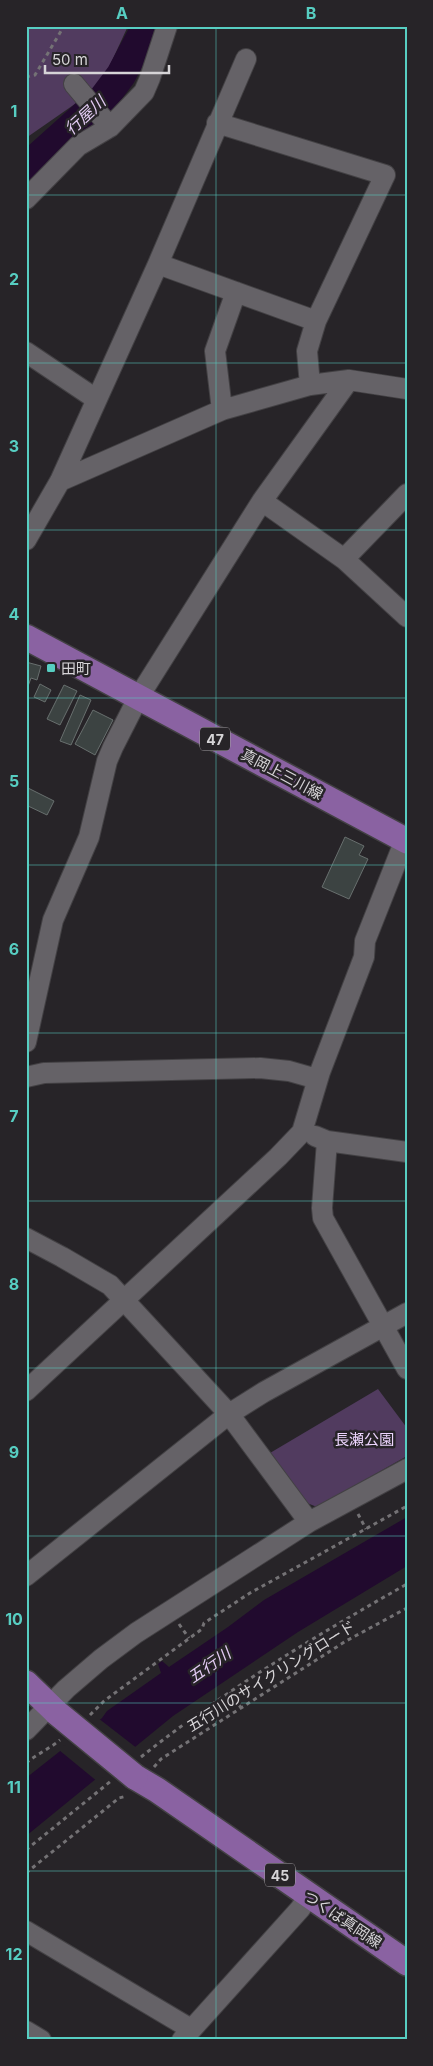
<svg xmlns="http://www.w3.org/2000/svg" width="433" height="2066" font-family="Inter,'Noto Sans JP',sans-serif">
<rect width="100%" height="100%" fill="#272428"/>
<path fill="#513b5f" d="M26,26H128L110,65L95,90L26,138Z
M378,1389L407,1428V1456L317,1507L307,1503L270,1453Z"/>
<path fill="#210a2e" d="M407,1517V1566L298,1632L173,1716L26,1836V1778L102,1718L107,1711L161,1673L158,1664L162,1661L169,1667L228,1627L264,1600Z"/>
<path fill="#272428" d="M98,1718L138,1749L98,1782L59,1750Z"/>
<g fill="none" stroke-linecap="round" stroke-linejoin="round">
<path stroke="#210a2e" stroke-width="30" d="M26,168L103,99L121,75L147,26"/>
</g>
<path fill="#3c4342" stroke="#686f6e" d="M26,662L41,666L37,680L31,678L27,689Z
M40,684L51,690L45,702L34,697Z
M64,685L77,691L60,725L47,719Z
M80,695L91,700L71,745L60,741Z
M93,710L113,720L95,755L75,744Z
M26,787L54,801L47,815L26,805Z
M345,837L364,846L359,855L368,859L349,899L322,887Z"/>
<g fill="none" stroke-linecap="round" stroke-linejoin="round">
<defs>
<path id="minor" d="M74,84L110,127
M217,123L385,175L316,321L307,351L310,385
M26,199L78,146L110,127L144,92L150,78L167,26
M158,264L316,321
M26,352L96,399
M222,410L215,351L236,292
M60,481L222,410L310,385L349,380L407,389
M262,501L344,559L407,617
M26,540L60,481L158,264L246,59
M344,559L407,494
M26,1042L53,920L89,837L107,761L113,747L138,698L262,501L349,380
M26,1077L44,1073L260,1068L289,1071L317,1079
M315,1136L327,1141L407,1152
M327,1141L322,1208L323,1218L407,1369
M26,1238L62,1257L110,1285L229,1414L309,1522
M26,1391L278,1157L302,1132L320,1072L364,957L365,941L405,840
M26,1576L229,1414L264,1392L407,1313
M26,1730L66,1689L101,1659L136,1633L309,1522L407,1469
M26,1931L191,2029
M26,2031L41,2040
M182,2040L300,1909L309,1896"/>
<path id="major" d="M26,637L407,841
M26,1683L57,1713
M135,1777L157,1790L407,1963"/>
</defs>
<use href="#minor" stroke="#434144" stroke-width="22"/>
<use href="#major" stroke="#434144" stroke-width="28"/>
<path stroke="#747275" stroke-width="3" stroke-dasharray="4 4" stroke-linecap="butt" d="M26,77L35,75L64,26
M358,1514L366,1529
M179,1624L189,1638
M230,1692L241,1708
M90,1715L104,1701L202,1629L204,1623L250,1593L407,1506
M141,1757C224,1691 315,1636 407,1584
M26,1763C37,1754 49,1749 60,1740
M154,1767L161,1759L346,1641L407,1608
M26,1850L111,1781
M26,1873L119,1798L127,1796"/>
<use href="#minor" stroke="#656267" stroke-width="20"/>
<use href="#major" stroke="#8a62a2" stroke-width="25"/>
<defs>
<path id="major-bridge" d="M57,1713L135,1777"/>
</defs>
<use href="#major-bridge" stroke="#434144" stroke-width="28" stroke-linecap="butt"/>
<use href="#major-bridge" stroke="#8a62a2" stroke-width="25"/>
</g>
<path fill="none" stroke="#57cec2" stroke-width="1" stroke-opacity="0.55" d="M216,26V2040M26,195H407M26,363H407M26,530H407M26,698H407M26,865H407M26,1033H407M26,1201H407M26,1368H407M26,1536H407M26,1703H407M26,1871H407"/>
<rect fill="#57cec2" stroke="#272428" stroke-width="2" x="46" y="663" width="10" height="10" rx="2.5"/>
<g text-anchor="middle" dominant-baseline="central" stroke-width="5" stroke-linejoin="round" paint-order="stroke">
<g fill="#272428" stroke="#a29fa2" stroke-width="1">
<rect x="200" y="727.5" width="30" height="23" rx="4"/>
<rect x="265" y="1863.5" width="30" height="23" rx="4"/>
</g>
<g font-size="14" font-weight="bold" fill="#d6d4d7">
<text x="215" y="739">47</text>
<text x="280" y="1875">45</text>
</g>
<g font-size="15" fill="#d6d4d7" stroke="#272428" text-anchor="start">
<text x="61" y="668">田町</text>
</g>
<g font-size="15" fill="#d6d4d7" stroke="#272428">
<text transform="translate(282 774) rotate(28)">真岡上三川線</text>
<text transform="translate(271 1676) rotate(-32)">五行川のサイクリングロード</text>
<text transform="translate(343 1919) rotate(34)">つくば真岡線</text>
</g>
<g font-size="15" fill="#edd5fe" stroke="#272428">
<text x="364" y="1439">長瀬公園</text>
</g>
<g font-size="16" font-style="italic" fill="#e5cdf6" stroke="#272428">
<text transform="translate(85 115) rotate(-43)">行屋川</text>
<text transform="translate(209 1665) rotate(-35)">五行川</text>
</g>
</g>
<rect width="433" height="2066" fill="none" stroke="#272428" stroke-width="55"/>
<path d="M45 65v8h124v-8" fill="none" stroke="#d6d4d7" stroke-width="2.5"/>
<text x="52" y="65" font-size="15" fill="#d6d4d7" stroke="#272428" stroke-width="4" paint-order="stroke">50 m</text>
<rect x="28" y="28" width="378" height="2010" fill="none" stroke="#57cec2" stroke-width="2"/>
<g font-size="16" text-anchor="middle" font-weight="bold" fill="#57cec2">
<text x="122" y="19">A</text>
<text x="311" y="19">B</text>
<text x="14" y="117">1</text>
<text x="14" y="285">2</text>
<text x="14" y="452">3</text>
<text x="14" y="620">4</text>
<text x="14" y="787">5</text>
<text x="14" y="955">6</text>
<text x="14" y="1122">7</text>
<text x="14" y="1290">8</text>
<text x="14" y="1458">9</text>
<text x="14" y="1625">10</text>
<text x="14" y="1793">11</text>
<text x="14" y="1960">12</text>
</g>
</svg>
